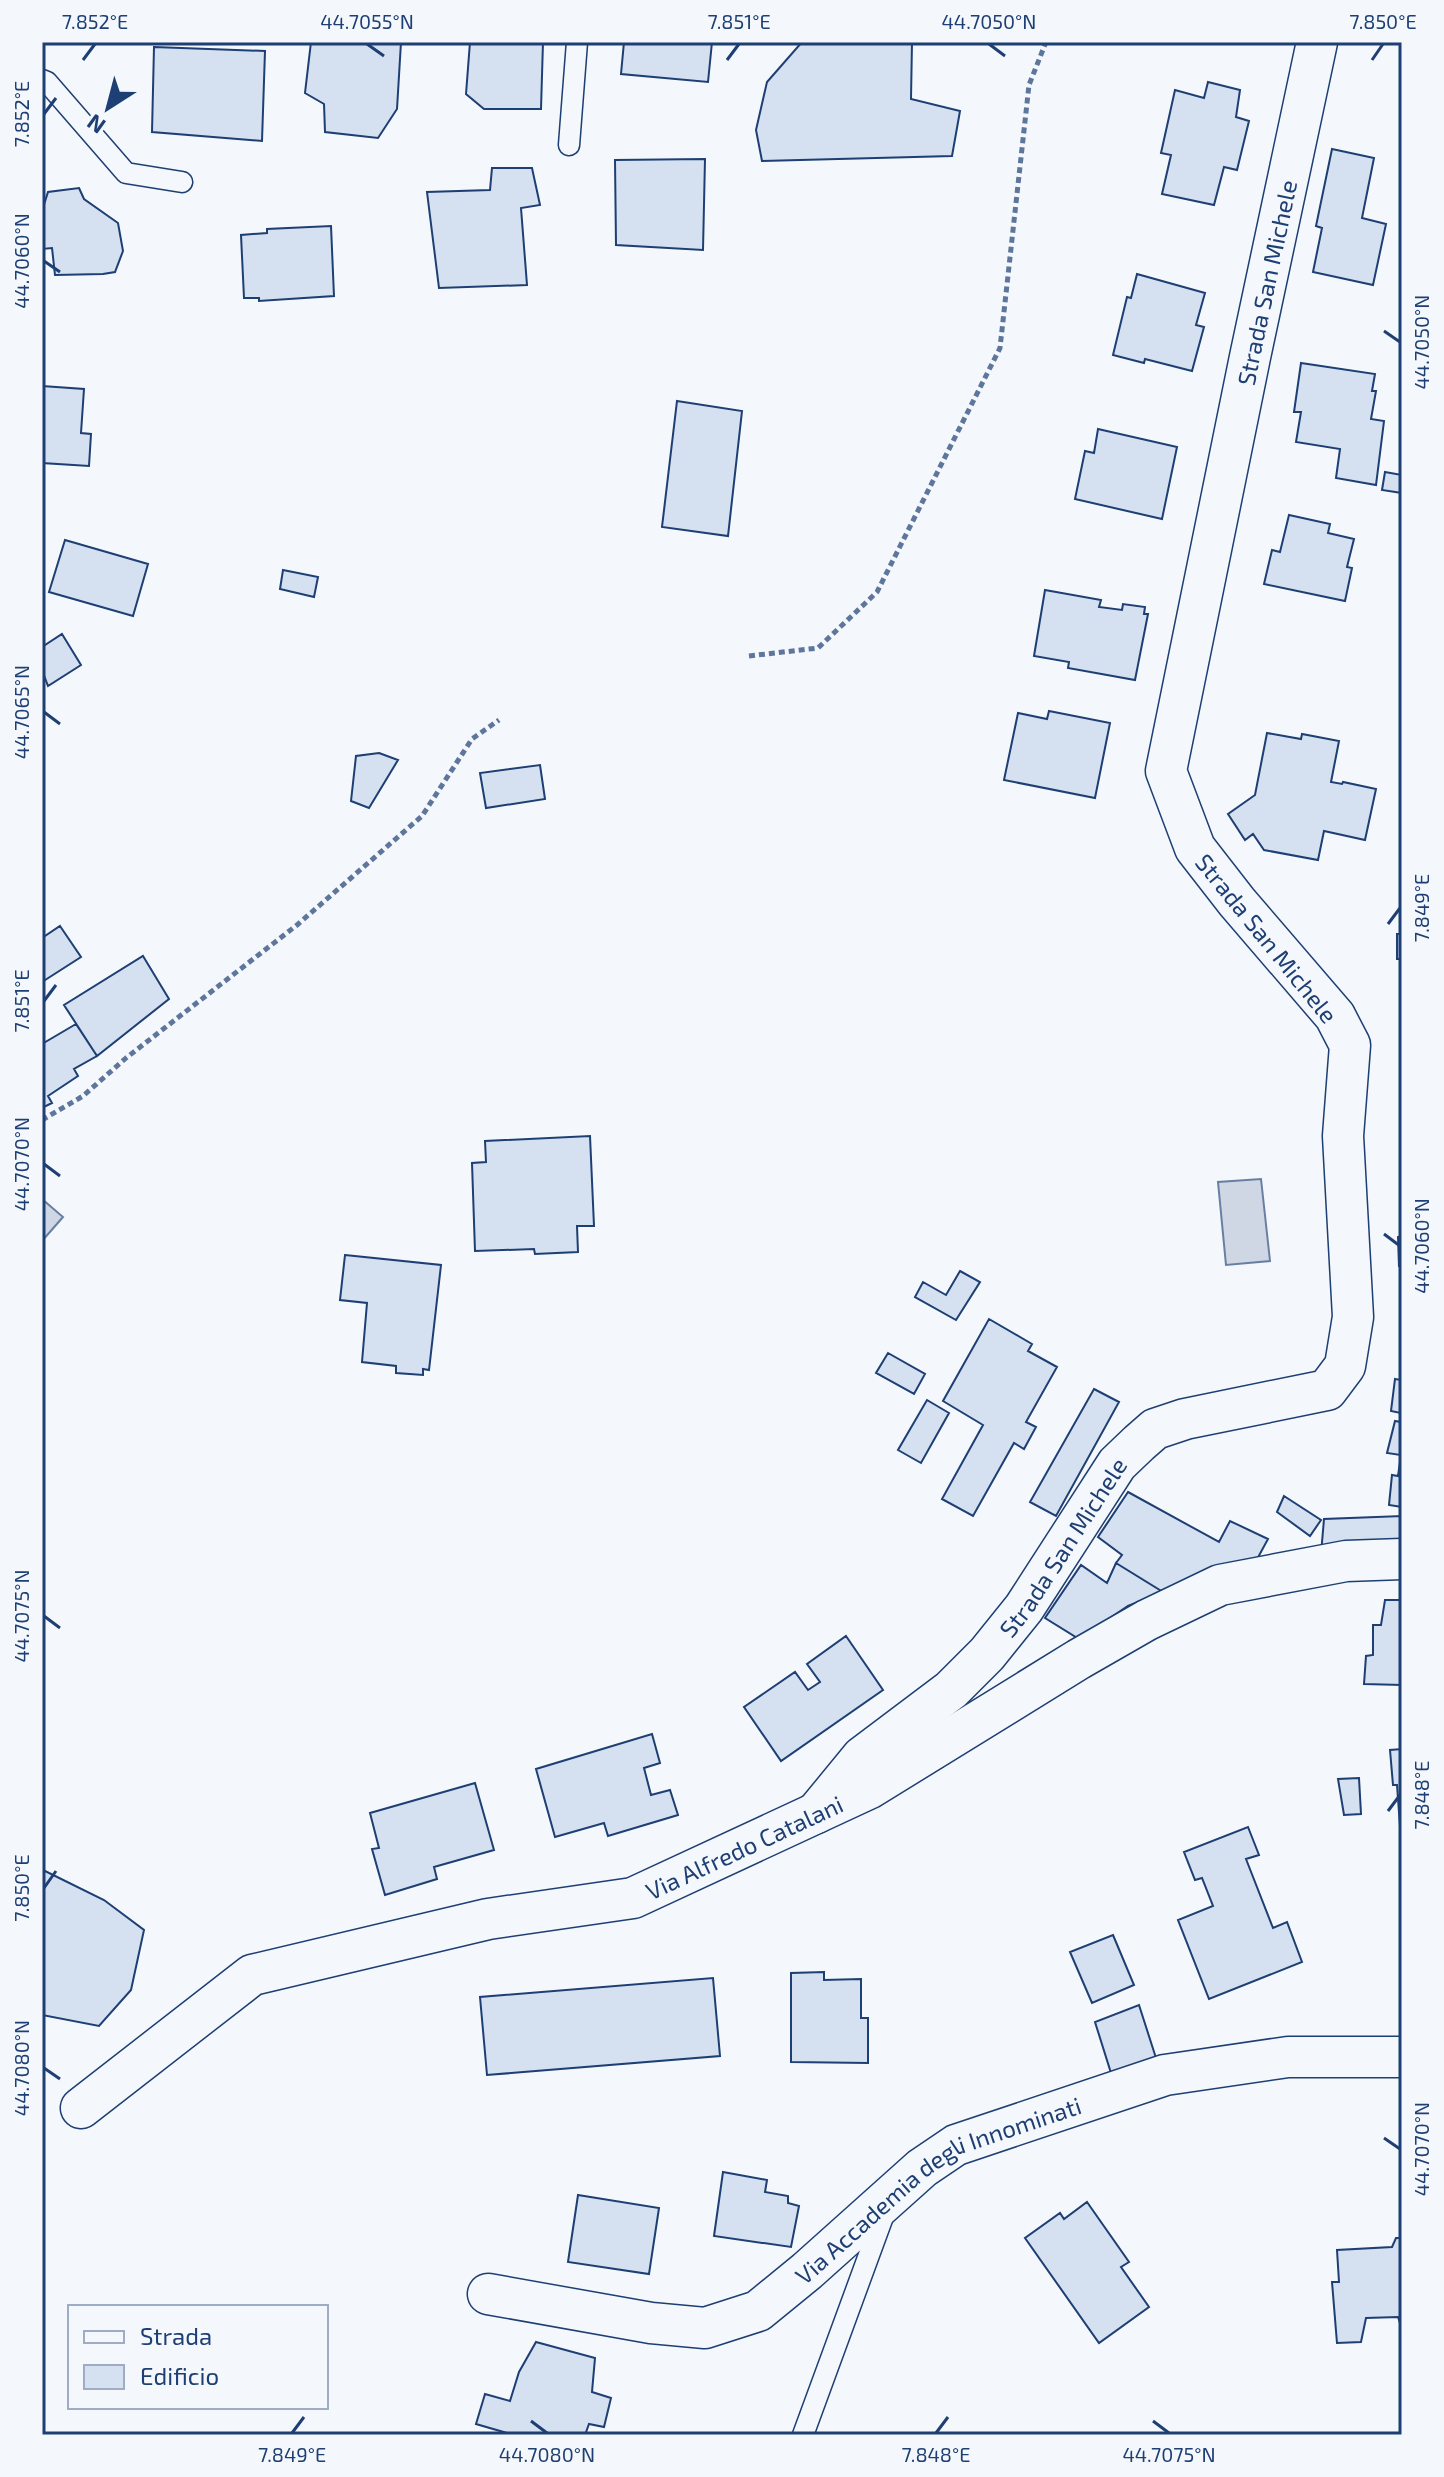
<svg xmlns="http://www.w3.org/2000/svg" width="1444" height="2477" font-family="'Exo 2',sans-serif">
<rect width="100%" height="100%" fill="#f4f7fb"/>
<path fill="#cfd7e4" stroke="#687fa3" stroke-width="2" d="M1261,1179L1270,1261L1226,1265L1218,1182Z
M42,1199L63,1217L42,1241Z"/>
<path fill="#d5e0f0" stroke="#1d3f73" stroke-width="2" d="M311,42H401L397,109L378,138L325,132L324,104L305,93Z
M470,42H543L541,109H484L466,94Z
M624,42H712L708,82L621,74Z
M802,42H912L911,99L960,111L952,156L762,161L756,130L767,82Z
M154,47L265,51L262,141L152,132Z
M1208,82L1240,90L1236,117L1249,121L1237,170L1224,167L1214,205L1162,194L1171,155L1161,153L1175,90L1204,98Z
M1332,149L1374,158L1362,218L1386,224L1373,285L1313,272L1322,228L1316,226Z
M705,159L703,250L616,245L615,160Z
M492,168H532L540,205L521,208L527,285L439,288L427,192L490,190Z
M79,188L84,199L118,223L123,251L115,272L103,274L55,275L52,248L42,249V211L48,192Z
M331,226L334,296L259,301V298H244L241,235L267,233V229Z
M1137,274L1205,293L1196,325L1204,327L1192,371L1145,359L1144,363L1113,355L1127,297L1131,298Z
M1301,363L1375,374L1372,391H1376L1371,419L1384,421L1376,485L1336,478L1340,449L1296,442L1301,412H1294Z
M42,386L84,389L81,433L91,434L89,466L42,463Z
M677,401L742,411L728,536L662,527Z
M1098,429L1177,447L1162,519L1075,499L1085,451L1094,453Z
M1385,472L1402,475V493L1382,490Z
M1289,515L1330,524L1328,533L1354,539L1347,567L1352,568L1345,601L1264,584L1272,550L1280,552Z
M65,540L148,564L133,616L49,592Z
M283,570L318,577L314,597L280,589Z
M1045,590L1101,600L1099,607L1122,610L1123,604L1145,607L1144,614H1148L1135,680L1068,668L1069,662L1034,656Z
M62,634L81,665L48,686L42,670V647Z
M1049,711L1110,723L1095,798L1004,780L1018,713L1047,719Z
M1267,733L1301,739L1302,734L1339,741L1331,782L1342,784L1343,782L1376,789L1365,840L1324,831L1318,860L1264,850L1253,834L1245,840L1228,814L1255,795Z
M379,753L398,760L369,808L351,801L356,756Z
M540,765L545,799L486,808L480,773Z
M60,926L81,957L42,982V938Z
M1397,934H1402V959H1397Z
M143,956L169,999L97,1056L64,1005Z
M76,1024L97,1056L74,1069L78,1076L48,1096L52,1103L44,1107L42,1044Z
M590,1136L594,1226H577L578,1252L535,1254L534,1249L475,1251L472,1163L486,1162L485,1141Z
M1402,1236V1266H1399L1398,1237Z
M345,1255L441,1265L429,1370L423,1369V1375L396,1373V1366L362,1362L367,1303L340,1300Z
M960,1271L980,1282L956,1320L915,1297L923,1282L946,1295Z
M989,1319L1032,1344L1028,1351L1057,1367L1026,1422L1036,1427L1024,1449L1014,1443L973,1516L942,1499L983,1425L943,1401Z
M888,1353L925,1374L914,1394L876,1373Z
M1395,1379L1402,1380V1507L1389,1505L1392,1475L1398,1476L1401,1455L1387,1453L1395,1421L1401,1422V1413L1391,1411Z
M1094,1389L1119,1402L1056,1516L1030,1502Z
M927,1400L949,1413L921,1463L898,1450Z
M1128,1492L1219,1542L1230,1521L1268,1539L1255,1563L1163,1592L1116,1563L1122,1555L1098,1537Z
M1284,1496L1321,1520L1310,1536L1277,1512Z
M1402,1516V1551L1321,1554L1324,1519Z
M1116,1563L1163,1592L1128,1606L1079,1639L1045,1618L1081,1565L1107,1583Z
M1385,1600H1402V1685L1364,1684L1366,1656L1373,1655V1625H1381Z
M846,1636L883,1690L781,1761L744,1707L795,1672L808,1690L820,1682L807,1664Z
M652,1734L660,1763L644,1768L651,1795L670,1790L678,1815L608,1836L604,1823L555,1837L536,1769Z
M1402,1749V1825L1400,1826L1397,1785H1393L1390,1750Z
M1359,1778L1361,1814L1344,1815L1338,1779Z
M475,1783L494,1850L434,1867L437,1879L385,1895L372,1849L379,1848L370,1813Z
M1248,1827L1259,1855L1246,1859L1273,1928L1287,1922L1302,1962L1209,1999L1178,1920L1213,1906L1202,1878L1195,1880L1184,1852Z
M43,1870L104,1900L144,1930L131,1990L99,2026L42,2015Z
M1113,1935L1134,1985L1092,2003L1070,1952Z
M824,1972V1980L861,1979V2018H868V2063L791,2062V1973Z
M713,1978L720,2056L487,2075L480,1997Z
M1139,2005L1156,2058L1111,2073L1095,2022Z
M723,2172L767,2180L765,2192L788,2196V2203L799,2206L791,2247L714,2236Z
M578,2195L659,2208L649,2274L568,2262Z
M1087,2202L1129,2262L1121,2267L1149,2307L1099,2343L1025,2238L1060,2213L1064,2219Z
M1396,2238H1402V2329L1398,2317L1366,2318L1361,2342L1337,2343L1332,2282H1339L1337,2250L1392,2247Z
M536,2342L595,2358L592,2392L611,2398L604,2427L589,2424L585,2435H514L476,2424L485,2394L510,2401L519,2372Z"/>
<g fill="none" stroke-linecap="round" stroke-linejoin="round">
<defs>
<path id="lane" d="M42,80L47,82L126,173L182,182
M569,145L577,42
M803,2435L884,2214"/>
<g id="street">
<path id="s1" d="M816,1813L862,1757L951,1690L987,1654L1024,1608L1117,1464L1139,1443L1155,1429L1185,1419L1327,1390L1345,1366L1353,1317L1343,1136L1350,1045L1335,1016L1237,902L1195,848L1166,771L1250,357L1317,42"/>
<path id="s2" d="M81,2108L252,1975L488,1919L633,1898L870,1788L1079,1659L1147,1620L1220,1585L1346,1561L1402,1559"/>
<path id="s3" d="M488,2294L651,2323L705,2328L758,2311L807,2271L922,2168L956,2145L1165,2075L1288,2057H1402"/>
</g>
</defs>
<use href="#lane" stroke="#1d3f73" stroke-width="23"/>
<use href="#street" stroke="#1d3f73" stroke-width="43"/>
<path stroke="#5e769c" stroke-width="5" stroke-dasharray="6 4" stroke-linecap="butt" d="M749,656L818,648L877,592L1000,348L1029,85L1046,42
M42,1120L83,1096L126,1058L297,925L422,816L472,739L499,720"/>
<use href="#lane" stroke="#f4f7fb" stroke-width="20"/>
<use href="#street" stroke="#f4f7fb" stroke-width="40"/>
</g>
<path fill="none" stroke="#1d3f73" stroke-width="3" d="M367,44L384,56M989,44L1005,56M83,60L95,44M727,60L739,44M1372,60L1383,44M44,114L56,98M44,261L60,272M1384,331L1400,342M44,712L60,724M1388,924L1400,908M44,1001L56,985M44,1164L60,1176M1384,1234L1400,1246M44,1616L60,1628M1388,1811L1400,1795M44,1888L56,1871M44,2068L60,2079M1384,2138L1400,2149M531,2421L547,2433M1153,2421L1169,2433M292,2433L304,2417M936,2433L948,2417"/>
<g text-anchor="middle" dominant-baseline="central" stroke-width="6" stroke-linejoin="round" paint-order="stroke">
<g font-size="24" fill="#1d3f73" stroke="#f4f7fb">
<text stroke="none"><textPath href="#s1" startOffset="1878">Strada San Michele</textPath></text>
<text transform="translate(1267 938) rotate(51)">Strada San Michele</text>
<text stroke="none"><textPath href="#s1" startOffset="366">Strada San Michele</textPath></text>
<text stroke="none"><textPath href="#s2" startOffset="728">Via Alfredo Catalani</textPath></text>
<text stroke="none"><textPath href="#s3" startOffset="496">Via Accademia degli Innominati</textPath></text>
</g>
</g>
<rect width="1444" height="2477" fill="none" stroke="#f4f7fb" stroke-width="88"/>
<rect x="68" y="2305" width="260" height="104" fill="#f4f7fb" stroke="#9eadc5" stroke-width="2"/>
<rect x="84" y="2331" width="40" height="12" fill="#f4f7fb" stroke="#9eadc5" stroke-width="2"/>
<text x="140" y="2345" font-size="24" fill="#1d3f73">Strada</text>
<rect x="84" y="2365" width="40" height="24" fill="#d5e0f0" stroke="#9eadc5" stroke-width="2"/>
<text x="140" y="2385" font-size="24" fill="#1d3f73">Edificio</text>
<g transform="translate(108 108) rotate(216)" stroke="#f4f7fb" stroke-width="6" paint-order="stroke">
<path d="M0-6L14 30L0 20L-14 30Z" fill="#1d3f73"/>
<text y="-12" font-size="22" font-weight="bold" text-anchor="middle" fill="#1d3f73">N</text>
</g>
<rect x="44" y="44" width="1356" height="2389" fill="none" stroke="#1d3f73" stroke-width="3"/>
<g font-size="20" text-anchor="middle" fill="#1d3f73">
<text x="95" y="29">7.852°E</text>
<text x="367" y="29">44.7055°N</text>
<text x="739" y="29">7.851°E</text>
<text x="989" y="29">44.7050°N</text>
<text x="1383" y="29">7.850°E</text>
<text transform="translate(22 114) rotate(-90)" y="7">7.852°E</text>
<text transform="translate(22 261) rotate(-90)" y="7">44.7060°N</text>
<text transform="translate(1422 342) rotate(-90)" y="7">44.7050°N</text>
<text transform="translate(22 712) rotate(-90)" y="7">44.7065°N</text>
<text transform="translate(1422 908) rotate(-90)" y="7">7.849°E</text>
<text transform="translate(22 1001) rotate(-90)" y="7">7.851°E</text>
<text transform="translate(22 1164) rotate(-90)" y="7">44.7070°N</text>
<text transform="translate(1422 1246) rotate(-90)" y="7">44.7060°N</text>
<text transform="translate(22 1616) rotate(-90)" y="7">44.7075°N</text>
<text transform="translate(1422 1795) rotate(-90)" y="7">7.848°E</text>
<text transform="translate(22 1888) rotate(-90)" y="7">7.850°E</text>
<text transform="translate(22 2068) rotate(-90)" y="7">44.7080°N</text>
<text transform="translate(1422 2149) rotate(-90)" y="7">44.7070°N</text>
<text x="292" y="2462">7.849°E</text>
<text x="547" y="2462">44.7080°N</text>
<text x="936" y="2462">7.848°E</text>
<text x="1169" y="2462">44.7075°N</text>
</g>
</svg>
